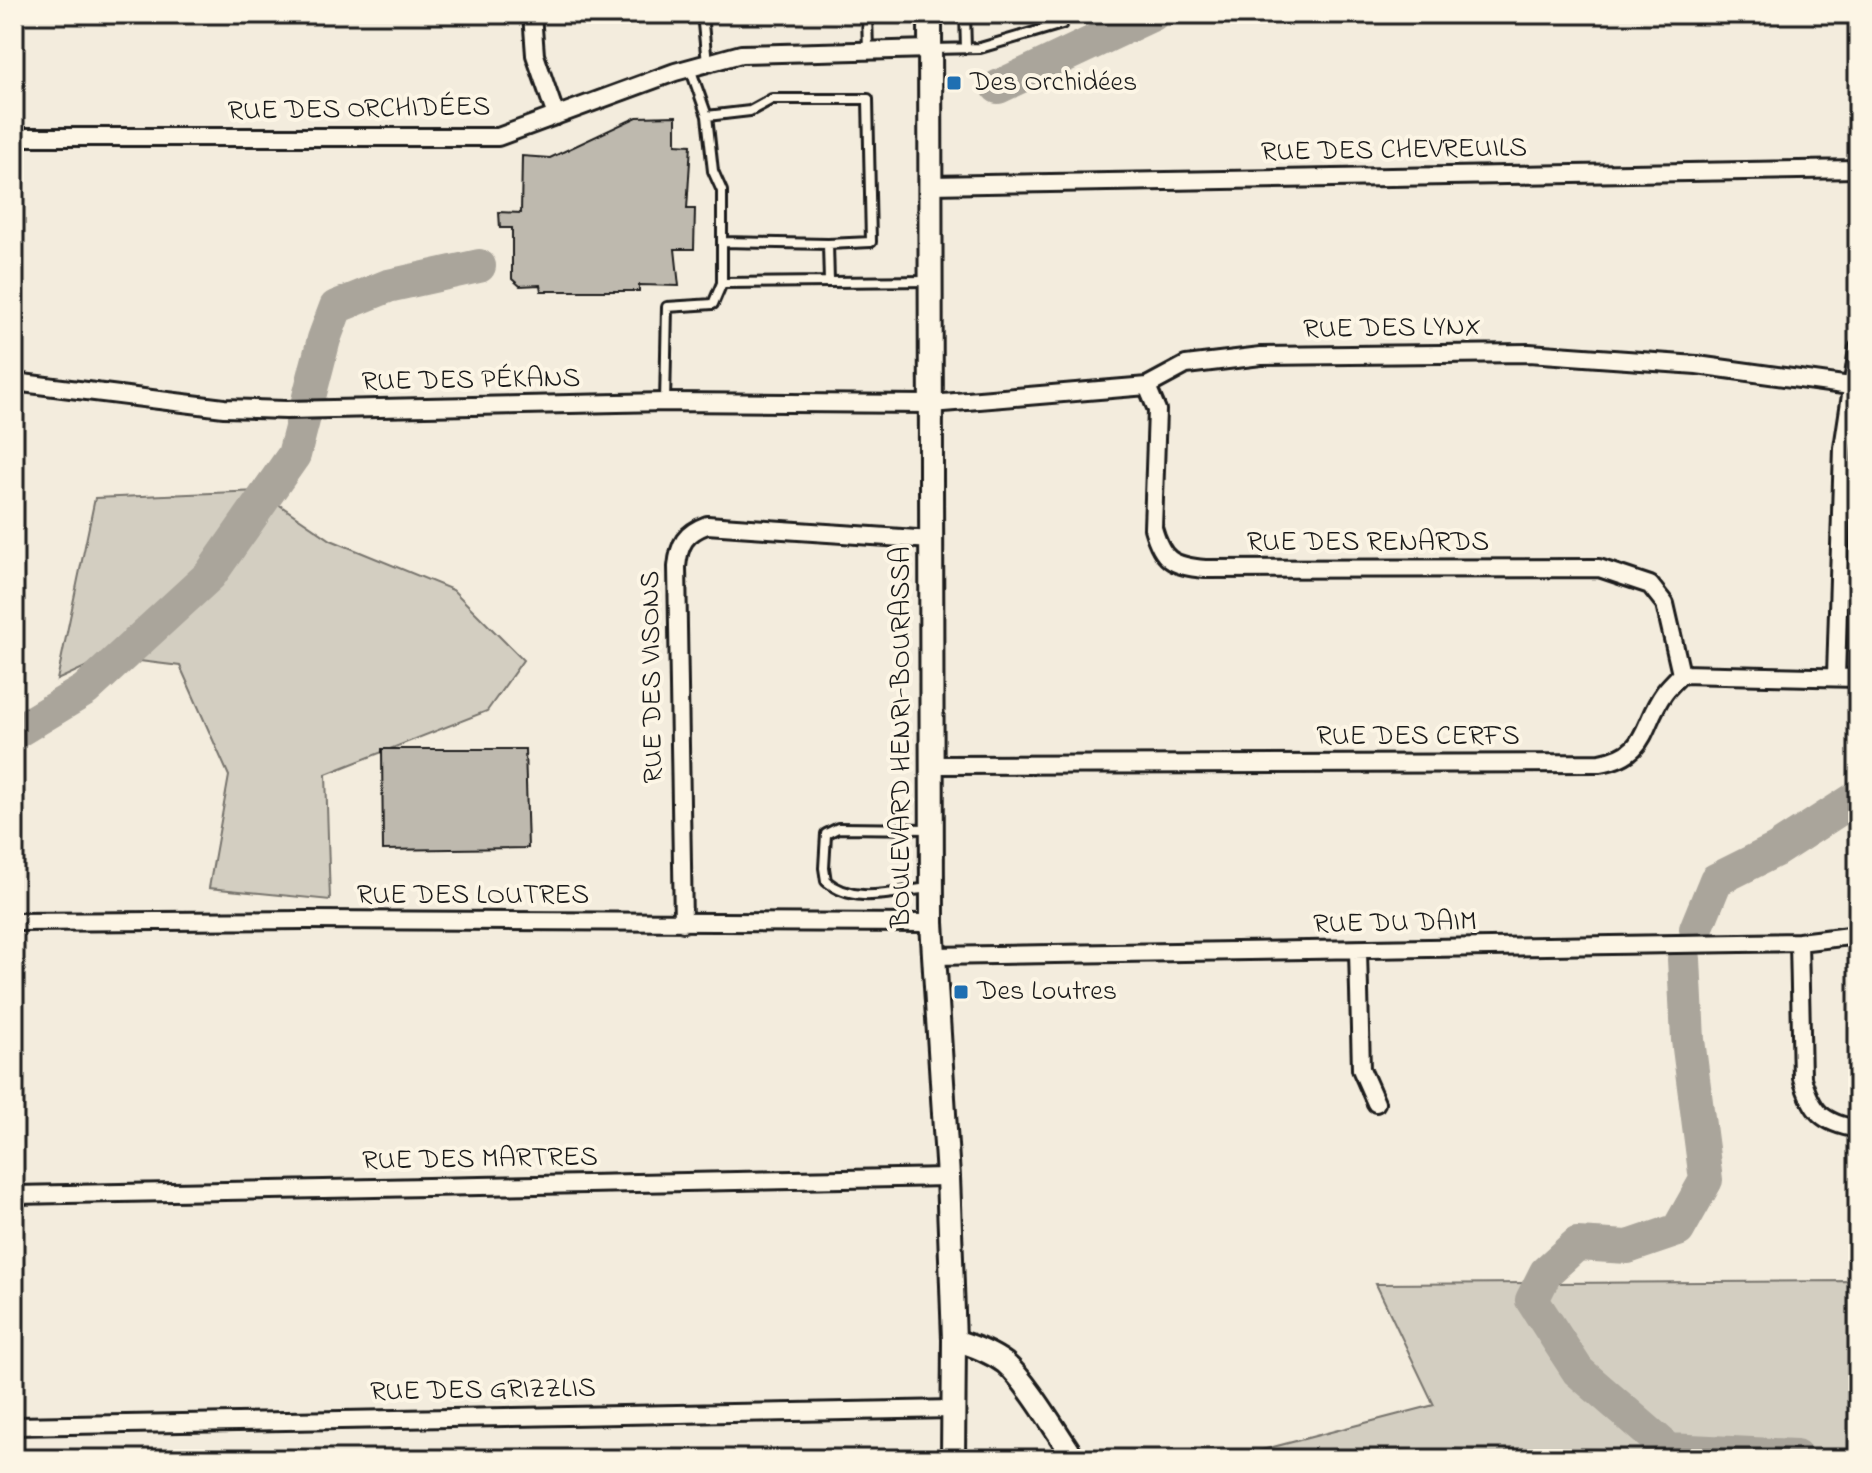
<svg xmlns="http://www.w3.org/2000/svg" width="1872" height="1473" font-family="'Indie Flower',sans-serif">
<rect width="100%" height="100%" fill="#f3ecdd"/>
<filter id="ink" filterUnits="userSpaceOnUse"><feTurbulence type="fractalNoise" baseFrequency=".0125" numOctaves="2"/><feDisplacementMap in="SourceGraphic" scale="16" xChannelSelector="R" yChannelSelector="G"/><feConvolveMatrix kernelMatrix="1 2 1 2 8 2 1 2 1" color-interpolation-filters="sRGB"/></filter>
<g filter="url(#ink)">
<path fill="#d3cec1" stroke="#78756e" stroke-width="2" d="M259,491L331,540L453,590L523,660L487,711L326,774L330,900L209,888L229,776L180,666L107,657L57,680L95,498Z
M1858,1281V1459H1227L1434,1405L1376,1284Z"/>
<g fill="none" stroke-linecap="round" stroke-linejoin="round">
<path stroke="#aaa59b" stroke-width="34" d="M998,87L1153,14
M14,733L85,690L210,575L294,455L324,339L336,307L388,286L479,266
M1696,929L1716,880L1776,850L1858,797
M1684,959L1688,1040L1706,1180L1678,1230L1628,1247L1577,1244L1546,1272L1532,1300L1578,1371L1669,1450L1796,1456L1797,1459"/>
</g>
<path fill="#beb9ae" stroke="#1c1c1c" stroke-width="2" d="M676,116V144L691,145L687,209H695L694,249H675L679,286L639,285V291H541L540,285L520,286L512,279V228H500L499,212L521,213L522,156L550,158L637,117Z
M382,749H525L528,848L383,850Z"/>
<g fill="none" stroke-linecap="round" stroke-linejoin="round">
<defs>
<path id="service" d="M702,14L707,63
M867,14L868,51
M965,14L966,48
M932,49L980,48L1062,24L1060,14
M690,68L707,116L713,171L722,191V283L929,281
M707,116L750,111L772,99H868L871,242L828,244
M722,242L828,244L829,282
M665,402L667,307L713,304L722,283
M930,888C894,891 855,906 826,881L824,868L826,834L838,828L931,829"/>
<path id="minor" d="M532,14L535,55L556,116
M14,137H498L675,72L741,54L931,49
M931,185L1858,169
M14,382L224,408L286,410L665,402L931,404L1147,386L1186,365L1261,356L1529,353L1697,365L1858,387
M1147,386L1157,410L1153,528C1162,560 1172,566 1205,569L1599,568L1650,585L1665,604L1681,674
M1836,676L1843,448L1858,349
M932,765L1600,763C1649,755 1641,725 1664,693C1669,686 1675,681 1681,674L1858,678
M14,922L306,920L932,923
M683,923L677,567C679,544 685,533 707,525L932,540
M1799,942L1802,1078C1812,1112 1822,1123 1858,1129
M1358,951L1361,1069L1376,1103
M933,956L1799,942L1858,935
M14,1195L948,1177
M14,1426L954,1409"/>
<path id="tertiary" d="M954,1340C971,1345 990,1352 1005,1363C1029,1384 1056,1432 1075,1459"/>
<path id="secondary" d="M930,14L932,923L948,1177L954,1340L953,1459"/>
</defs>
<use href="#service" stroke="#1c1c1c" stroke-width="14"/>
<use href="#minor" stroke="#1c1c1c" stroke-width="22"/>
<use href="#tertiary" stroke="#1c1c1c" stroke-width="26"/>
<use href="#secondary" stroke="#1c1c1c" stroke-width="28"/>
<use href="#service" stroke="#fcf5e5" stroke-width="8"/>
<use href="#minor" stroke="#fcf5e5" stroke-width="16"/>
<use href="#tertiary" stroke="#fcf5e5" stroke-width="20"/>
<use href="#secondary" stroke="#fcf5e5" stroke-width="22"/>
</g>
</g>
<g fill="#1f6fb2" stroke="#fcf5e5" stroke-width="3">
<rect x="946" y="75" width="16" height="16" rx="4"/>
<rect x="953" y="984" width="16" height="16" rx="4"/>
</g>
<g text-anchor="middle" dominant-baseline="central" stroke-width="8" stroke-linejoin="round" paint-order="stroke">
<g font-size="28" fill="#1c1c1c" stroke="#fcf5e5" text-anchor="start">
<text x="970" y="83">Des Orchidées</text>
<text x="977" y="992">Des Loutres</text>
</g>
<g font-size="28" fill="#1c1c1c" stroke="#fcf5e5">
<text transform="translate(359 110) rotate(-1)">RUE DES ORCHIDÉES</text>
<text transform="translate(1394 151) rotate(-1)">RUE DES CHEVREUILS</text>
<text transform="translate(1392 329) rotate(-1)">RUE DES LYNX</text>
<text transform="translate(471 381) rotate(-1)">RUE DES PÉKANS</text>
<text x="1368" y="543">RUE DES RENARDS</text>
<text transform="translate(653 677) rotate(-91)">RUE DES VISONS</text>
<text transform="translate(902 737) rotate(-90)">BOULEVARD HENRI-BOURASSA</text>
<text x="1418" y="737">RUE DES CERFS</text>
<text x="473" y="896">RUE DES LOUTRES</text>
<text transform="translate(1395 924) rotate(-1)">RUE DU DAIM</text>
<text transform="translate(480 1160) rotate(-1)">RUE DES MARTRES</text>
<text transform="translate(483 1391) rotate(-1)">RUE DES GRIZZLIS</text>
</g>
</g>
<rect width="1872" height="1473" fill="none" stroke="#fcf5e5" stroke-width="48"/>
<rect x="24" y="24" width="1824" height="1425" fill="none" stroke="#1c1c1c" stroke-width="3" filter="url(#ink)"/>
</svg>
